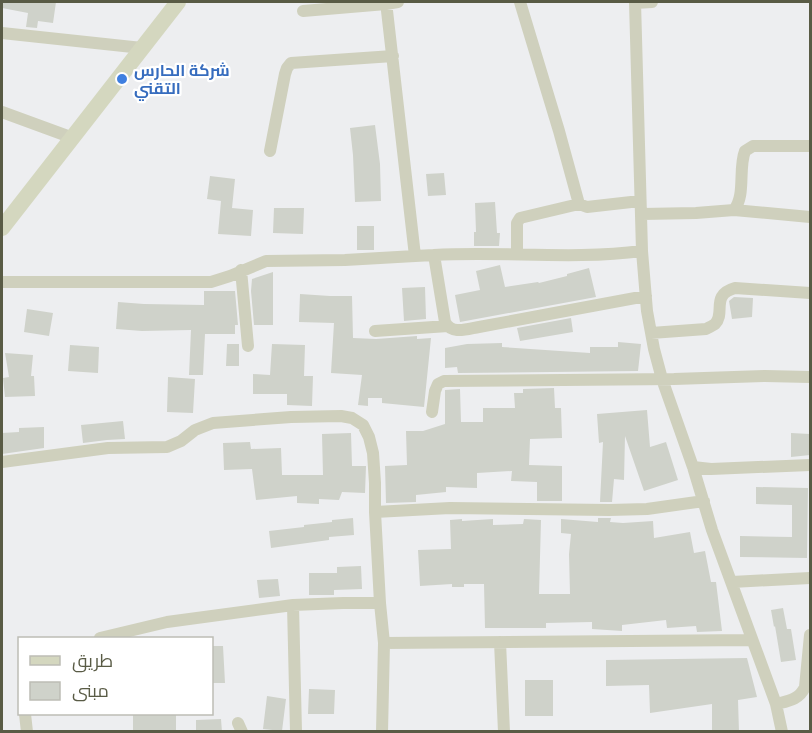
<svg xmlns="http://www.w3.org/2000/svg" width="812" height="733" font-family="Raleway,Cairo,sans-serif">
<rect width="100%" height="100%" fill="#edeef0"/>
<path fill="#cfd2ca" d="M2,2H56L53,23L38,21L37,28L26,27L28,13L2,8Z
M375,125L380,164L381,201L355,202L353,155L350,128Z
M444,173L446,195L428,196L426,174Z
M210,176L235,179L232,208L253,210L251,236L218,234L221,201L207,199Z
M495,202L497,233H500L499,246H474V232H476L475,203Z
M274,208H304L303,234L273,233Z
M357,226H374V250H357Z
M500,265L505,287L538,282L539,283L567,276V274L589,268L596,297L460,322L455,295L480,290L476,271Z
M273,272V325H254L251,291L252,279Z
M425,287L426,319L404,321L402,288Z
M204,291H235L238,325H235V334H205L203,375H189L191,330L142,331L116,329L118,302L144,304L204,305Z
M300,294L330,296H352L353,338L376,339L417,336V339L431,338L424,407L382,403V398H368V406L358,405L362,375L331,373L334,323L299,322Z
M734,297L753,298L752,317L732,319L729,301Z
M27,309L53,313L49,336L24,332Z
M571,318L573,332L520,341L517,328Z
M618,342L641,344L638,371L458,373L457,367L445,368V348L467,344L502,343V347L590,353V347H618Z
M227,344H239V366H226Z
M272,344L305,345L304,376H313L312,406L287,405V394H253V374L270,375Z
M70,345L99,347L98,373L68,371Z
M5,353L33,355L31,376H34L35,396L5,397L3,378L9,377Z
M168,377L195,379L193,413L167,412Z
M554,388L555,408H561L562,438L530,439L529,465L562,466V501H537V482L511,481L512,471L477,473V488L446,487V492L416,495V502L386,503L385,466L407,465L406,431H423L445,424V390L460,389L461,422H483V408H515L514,393H523V389Z
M647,410L650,447L666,442L678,480L644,491L625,436L624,480L614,479L612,502H600L603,442L599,443L597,414Z
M123,421L125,439L107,440L83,443L81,425Z
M44,427V448L2,454V433L19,432V428Z
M351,433L352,466H366L365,493L342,492L339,500L319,499V504L297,503V496L256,500L252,469L224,470L223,443L250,442L251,449L281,448L282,475H323L322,434Z
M791,433L810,434V455L791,457Z
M756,487L808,488L807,558L740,557V536L792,537V505L756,504Z
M353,518L354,535L329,537V540L271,548L269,531L304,527V525L332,522V520Z
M598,518H611L610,522L623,523L653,521L654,538L690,532L694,553L705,551L711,582H716L722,631L697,632L696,626L667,628L666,620L622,625V631L592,629V622L546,623V628H485L484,584H464V587H452V584L420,586L418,550L451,549L450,520L462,519V521L493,519V525L523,524L524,519L541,520L539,594H570L569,554L571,534L561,533V519L598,522Z
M361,566L362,589L334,590V595H309V573H337V567Z
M278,579L280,596L259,598L257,580Z
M783,608L787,629H791L796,660L781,662L775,626L774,627L771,610Z
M212,646H223L225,683H212Z
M747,658L757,697L738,700L739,732H712V704L650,713L649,685L606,686V660Z
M525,680H553V716H525Z
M309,689L335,690L334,714H308Z
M267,696L286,699L282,731L263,729Z
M133,714H176V732H133Z
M221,719L222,732H196V720Z"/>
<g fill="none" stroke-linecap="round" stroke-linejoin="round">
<path stroke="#cfd0bd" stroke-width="12" d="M520,2L559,131L579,204L587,207L640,201
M635,2L642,251L647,311L654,349L662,379L693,467L712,530L776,704L782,732
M635,3L652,2
M303,11L386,4L398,2
M2,33L142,48
M2,112L73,138
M270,151L285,74L287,68L291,63L393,56
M734,210L810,217
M642,214L696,213L734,210C746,195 738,169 745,151L753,146H810
M517,254V223L520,218L579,204
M434,255C503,251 573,260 642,251
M415,256L434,255L445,322C452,335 467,329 479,327L646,296
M241,270L248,346
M2,282H211L230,276L266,261L345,260L415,256L386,2
M375,331L448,326
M651,333L706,329C708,328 714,325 715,324C726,313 710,295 735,288L810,293
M432,412L435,391L438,384L444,381L674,379L765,376L810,377
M2,462L108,448L167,447L181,441L195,430L213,423L291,417L341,416L352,418L363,425L369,437L373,453L375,483V512L380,603L384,643L382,732
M693,467L711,469L810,465
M375,512L450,508L609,510L647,509L704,501
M732,582L810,578
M293,605L296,732
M100,638L167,622L293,605L343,603H380
M500,642L504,732
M384,643L752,640
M776,704C788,701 799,700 805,687L810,635
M25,714L27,732
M238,723L242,732"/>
<path stroke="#d4d7bf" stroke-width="16" d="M2,228L178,2"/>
</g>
<circle fill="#3f7fe0" stroke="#fff" stroke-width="2" cx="122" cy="79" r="6"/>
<g text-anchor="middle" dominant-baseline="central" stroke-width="4.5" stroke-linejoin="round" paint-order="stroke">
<g font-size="16" font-weight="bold" fill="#366cbe" stroke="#fff" text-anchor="start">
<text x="134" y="70">شركة الحارس<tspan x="134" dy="18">التقني</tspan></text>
</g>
</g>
<rect width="812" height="733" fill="none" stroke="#595b45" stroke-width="6"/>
<rect x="18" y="637" width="195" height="78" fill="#ffffff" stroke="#bdbdb5" stroke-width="1.5"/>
<rect x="30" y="656" width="30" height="9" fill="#d4d7bf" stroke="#bdbdb5" stroke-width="1.5"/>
<text x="72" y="667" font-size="18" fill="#595b45">طريق</text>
<rect x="30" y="682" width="30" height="18" fill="#cfd2ca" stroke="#bdbdb5" stroke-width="1.5"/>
<text x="72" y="697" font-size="18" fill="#595b45">مبنى</text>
</svg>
